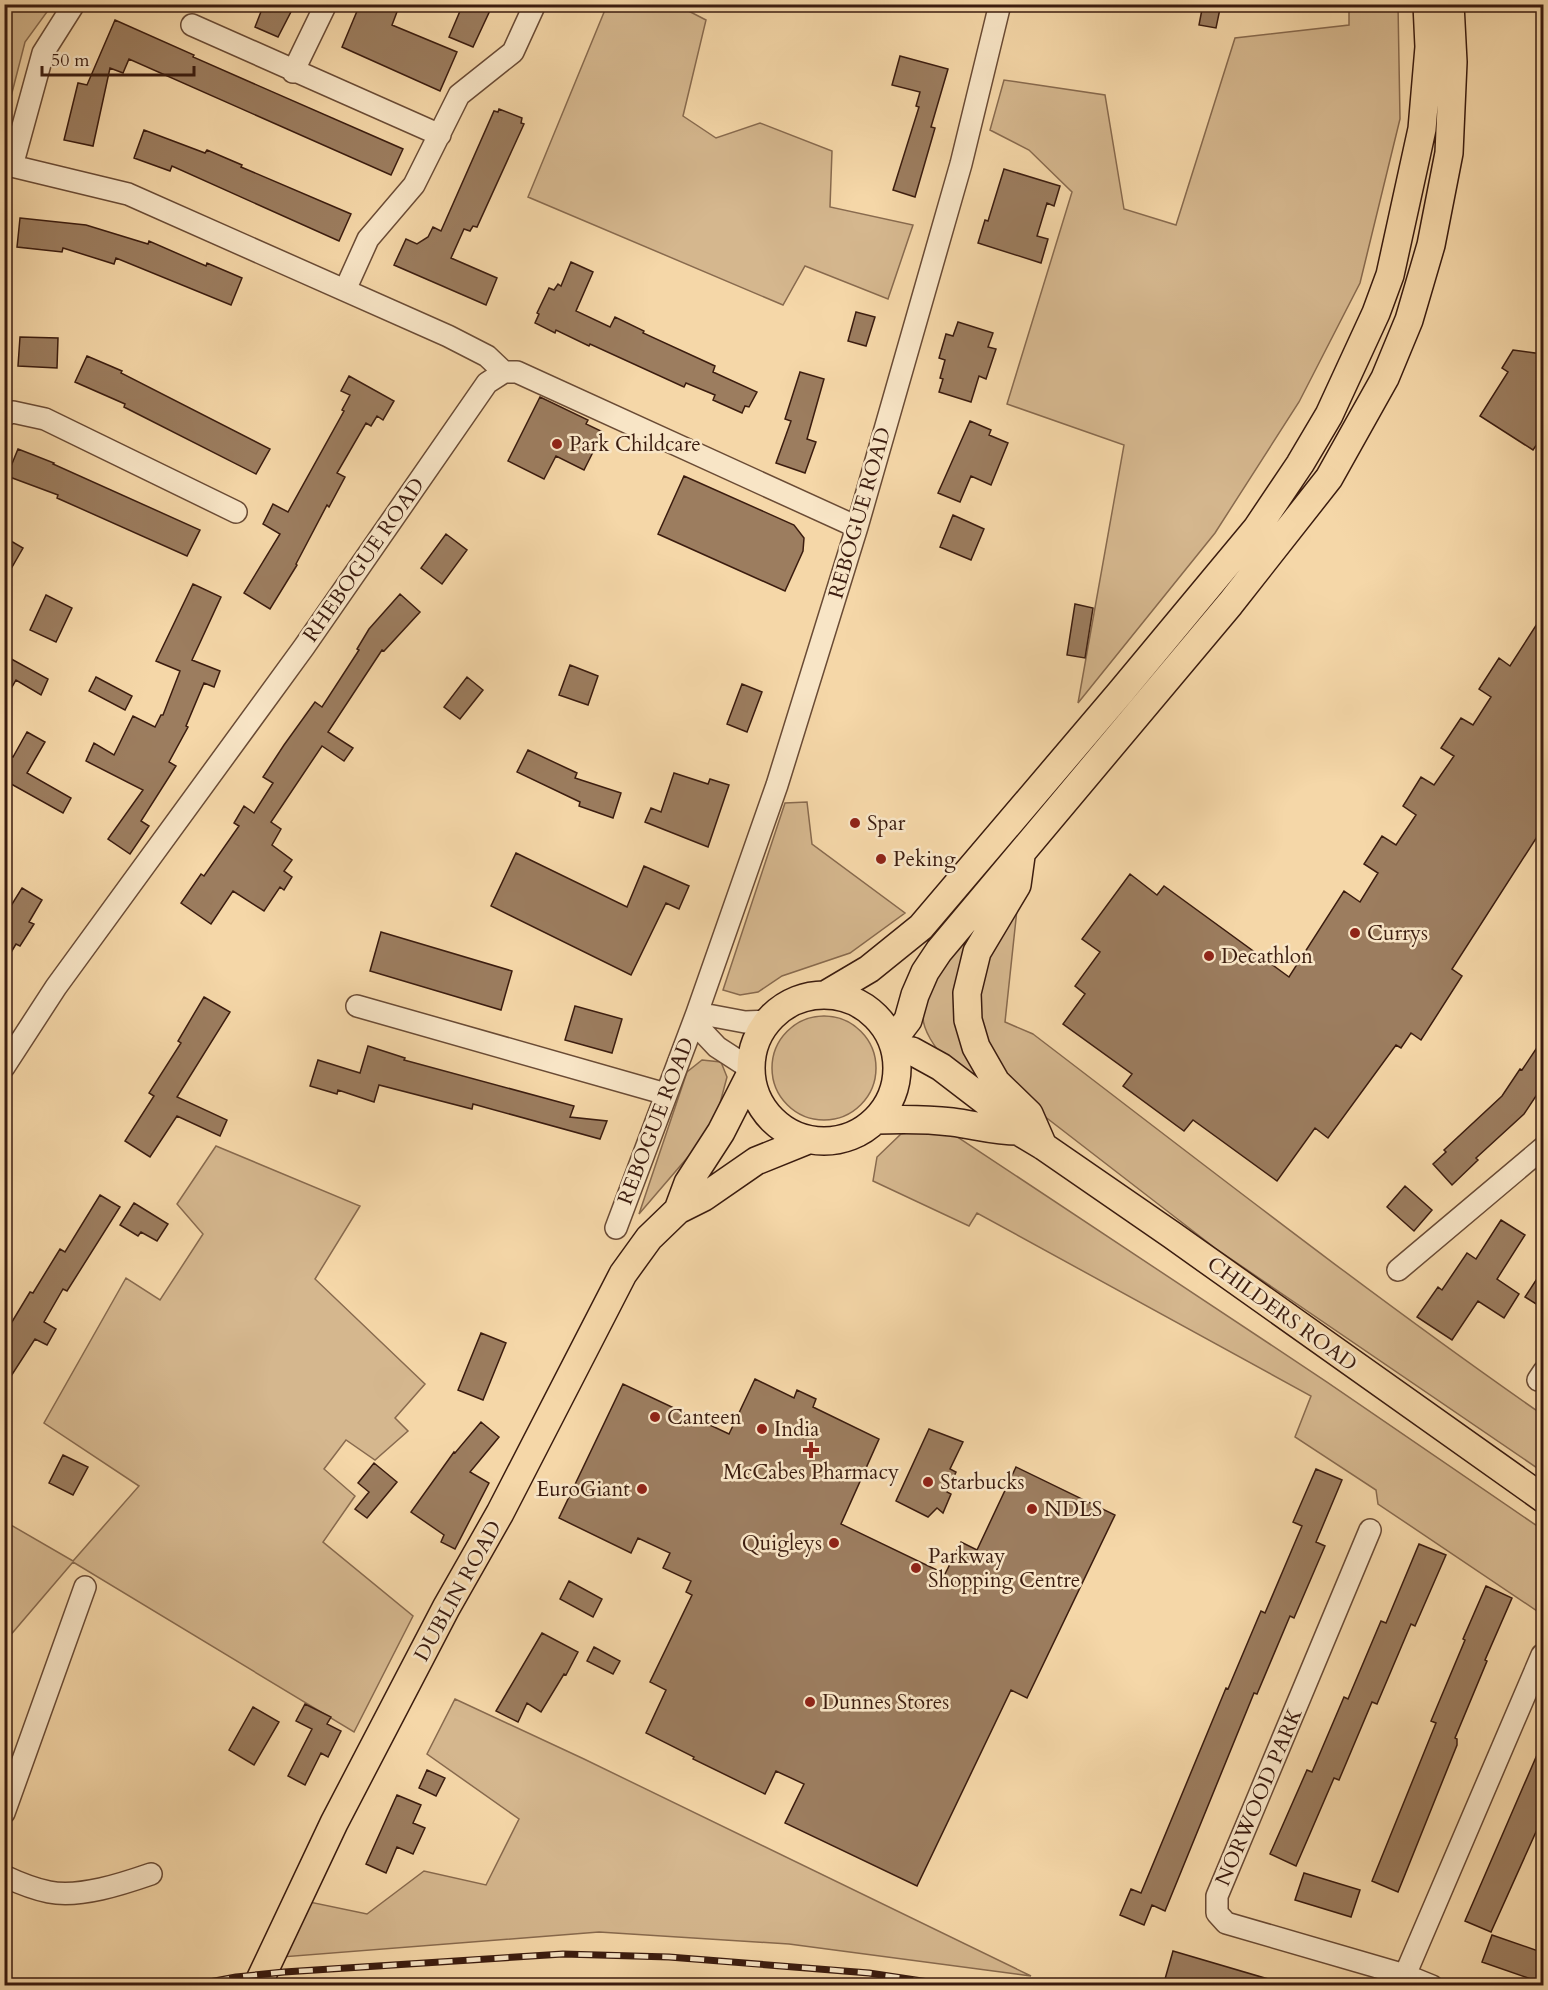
<svg xmlns="http://www.w3.org/2000/svg" width="1548" height="1990" font-family="Cardo,serif">
<rect width="100%" height="100%" fill="#f5d7a8"/>
<filter id="stains"><feTurbulence type="fractalNoise" baseFrequency=".00333" numOctaves="4"/><feColorMatrix values="0 0 0 0 .2 0 0 0 0 .09 0 0 0 0 .02 0 0 0 .5 -.17"/></filter>
<radialGradient id="worn" r=".72"><stop offset=".6" stop-color="#630" stop-opacity="0"/><stop offset="1" stop-color="#630" stop-opacity=".3"/></radialGradient>
<path fill="#d5b78e" stroke="#886a4e" stroke-width="1.5" d="M5,4L52,5L25,42L5,120Z
M607,5H677L706,20L683,116L716,138L760,123L832,151L830,207L913,225L888,299L805,266L783,305L528,197Z
M1349,5H1398L1400,119L1360,283L1299,402L1215,533L1078,703L1124,445L1007,404L1072,192L1029,150L990,130L1004,80L1105,95L1124,209L1176,225L1235,38L1349,25Z
M807,802L812,844L905,913L850,953L782,976L758,992L740,995L723,990L785,803Z
M1018,900L1005,1022L1033,1034C1202,1163 1369,1294 1543,1415V1472L1215,1248L1017,1095L995,1064L976,999L984,957Z
M960,943H966L970,945L986,1086C973,1077 955,1069 944,1057C935,1048 923,1030 923,1017C924,993 946,962 960,943Z
M772 1068a52 52 0 1 1 104 0a52 52 0 1 1-104 0Z
M702,1060L721,1062L727,1077L719,1107L699,1144L639,1214L687,1072Z
M944,1128L1327,1382L1543,1530V1615L1378,1504L1376,1490L1295,1437L1311,1396L977,1213L969,1226L873,1181L877,1157L901,1134Z
M216,1146L360,1206L315,1279L425,1384L395,1418L408,1431L375,1460L346,1440L324,1469L355,1496L323,1542L413,1616L354,1732L73,1562L8,1638L4,1636V1521L73,1561L139,1486L44,1423L126,1278L160,1300L203,1234L177,1204Z
M455,1699L584,1759L1031,1976L789,1944L599,1932L282,1957L305,1901L367,1914L424,1871L486,1885L519,1819L427,1754Z"/>
<path fill="#9c7d5f" stroke="#3b1c0f" stroke-width="1.5" d="M264,4H295L278,37L255,27Z
M360,4H400L392,25L457,52L440,91L342,47Z
M463,4H493L473,47L449,37Z
M1203,4H1221L1216,28L1199,25Z
M115,20L194,55L193,57L403,149L391,175L129,59L123,73L110,68L93,146L64,140L78,83L87,85Z
M900,56L948,69L931,127L935,128L915,197L893,190L919,107L916,106L920,92L892,85Z
M499,109L522,118L521,123L524,124L477,227L473,226L470,231L464,229L451,258L497,278L486,305L394,265L406,239L417,244L428,237L433,227L441,231L494,111L498,112Z
M144,130L205,153L207,150L242,165L241,167L351,214L339,241L172,166L170,171L134,158Z
M1004,169L1060,186L1054,206L1047,203L1037,236L1048,239L1041,263L978,243L985,220L988,221Z
M20,218L86,225L148,244L149,241L206,266L207,263L242,278L231,305L116,258L114,264L63,248L62,252L17,247Z
M571,262L593,272L576,311L610,327L615,317L644,331L643,333L715,366L713,372L757,392L749,407L745,406L742,413L713,400L715,395L686,383L684,387L590,344L589,346L556,330L555,333L535,323L539,314L537,313L549,288L554,290L558,284L561,286Z
M856,312L875,317L866,346L848,341Z
M958,322L993,333L988,347L996,349L986,379L979,376L971,402L939,392L943,379L940,378L945,360L939,358L946,334L953,336Z
M20,337L58,338L57,368L18,366Z
M1513,350L1542,354L1541,360H1544V434L1533,450L1480,416L1508,372L1502,368Z
M87,356L122,371L121,373L270,449L256,474L124,407L125,404L75,382Z
M800,372L824,379L807,439L816,442L805,473L776,463L791,421L785,419Z
M349,376L394,401L383,420L377,416L371,426L366,423L337,473L345,477L329,507L327,505L296,564L297,565L270,609L244,593L280,534L263,524L273,504L288,512L344,411L342,410L350,395L341,391Z
M540,397L588,420L586,424L603,432L584,470L556,456L544,479L508,461Z
M970,421L991,430L989,435L1008,443L991,485L971,476L960,502L938,493Z
M18,449L54,463L53,464L200,530L187,556L57,498L58,495L7,476Z
M684,476L794,525L804,538L803,551L785,591L658,534Z
M953,515L984,529L971,560L940,547Z
M446,534L467,550L442,584L421,568Z
M4,537L23,548L4,581Z
M193,584L221,597L192,660L220,671L214,687L204,683L186,726L188,727L169,762L176,766L141,821L149,826L130,854L108,839L143,790L86,761L94,743L114,755L133,716L155,727L161,715H163L180,671L156,661Z
M400,594L420,612L384,651L382,650L328,732L353,748L344,761L322,746L271,822L281,829L272,845L292,860L284,871L292,877L284,890L280,887L264,911L233,891L211,924L181,903L201,874L204,876L239,826L234,823L244,806L254,813L273,783L263,777L284,745L315,702L322,707L359,650L357,649L369,629Z
M46,595L72,608L56,642L30,630Z
M1075,604L1093,608L1085,658L1067,655Z
M1544,613V826L1452,969L1462,976L1421,1040L1411,1033L1401,1048L1396,1045L1328,1138L1315,1128L1277,1181L1193,1120L1184,1131L1123,1086L1132,1074L1063,1024L1085,994L1075,986L1100,952L1082,939L1130,874L1157,895L1164,886L1289,977L1344,891L1360,902L1378,873L1364,864L1382,836L1396,845L1416,815L1403,806L1421,777L1434,785L1454,756L1441,748L1461,718L1473,725L1491,697L1479,689L1499,658L1510,666Z
M4,655L48,679L41,695L16,680L4,701Z
M570,665L598,676L588,705L559,695Z
M96,677L132,696L125,710L89,691Z
M467,677L483,690L460,719L444,707Z
M742,684L762,692L747,732L727,724Z
M27,732L45,742L27,773L71,798L63,813L4,780V752L13,757Z
M528,750L577,773L575,778L621,793L613,818L579,806L580,802L517,772Z
M674,773L708,784L710,779L729,785L708,847L645,822L651,808L661,812Z
M516,853L627,907L644,866L689,886L679,909L666,903L631,975L491,906Z
M22,888L42,900L29,922L34,924L20,946L16,944L4,964V917Z
M381,932L512,971L501,1010L370,971Z
M204,997L230,1012L177,1097L227,1120L220,1136L177,1116L150,1157L125,1141L154,1096L149,1093L181,1043L178,1041Z
M575,1006L622,1019L612,1053L565,1040Z
M1544,1037V1084L1524,1114L1476,1158L1478,1160L1452,1185L1433,1164L1446,1152L1444,1150L1502,1096L1520,1069L1522,1070Z
M368,1046L405,1058L404,1060L574,1106L570,1117L607,1121L600,1139L473,1104L472,1109L379,1085L374,1102L338,1090L337,1094L310,1086L318,1060L360,1073Z
M1405,1186L1432,1210L1414,1231L1387,1207Z
M100,1195L120,1207L67,1291L63,1289L44,1322L56,1329L47,1345L35,1339L4,1387V1335L30,1292L33,1293L60,1249L65,1252Z
M134,1203L168,1224L157,1241L141,1232L138,1236L120,1225Z
M1501,1220L1525,1235L1497,1279L1519,1294L1504,1318L1478,1301L1452,1340L1417,1317L1438,1287L1442,1290L1467,1253L1476,1259Z
M1544,1268V1309L1525,1297Z
M481,1333L506,1343L483,1400L458,1390Z
M755,1379L794,1398L797,1390L816,1399L813,1407L879,1439L841,1524L945,1574L961,1542L977,1550L1016,1467L1115,1515L1027,1698L1011,1690L917,1886L785,1823L804,1784L776,1771L765,1794L693,1759L694,1757L646,1733L666,1690L650,1682L692,1595L686,1592L691,1581L663,1568L670,1553L638,1538L631,1553L559,1518L623,1384L729,1434Z
M481,1422L499,1437L470,1472L489,1483L455,1549L441,1542L444,1535L411,1512L454,1452L455,1453Z
M929,1429L963,1442L950,1469L956,1472L947,1492L951,1494L943,1513L937,1508L928,1517L896,1501Z
M63,1455L88,1467L73,1495L49,1483Z
M374,1463L397,1482L367,1518L355,1509L369,1492L358,1483Z
M1316,1469L1342,1480L1316,1542L1325,1546L1294,1618L1290,1616L1257,1694L1254,1693L1165,1911L1152,1905L1144,1925L1120,1915L1131,1889L1141,1893L1226,1688L1228,1689L1261,1611L1265,1613L1302,1526L1293,1522Z
M1419,1544L1446,1555L1415,1626L1411,1624L1377,1704L1372,1702L1339,1780L1334,1778L1296,1866L1270,1854L1307,1770L1312,1772L1344,1697L1348,1699L1381,1621L1386,1623Z
M569,1581L602,1599L593,1617L560,1599Z
M1486,1586L1512,1598L1485,1660L1487,1661L1455,1738L1457,1739V1745L1398,1892L1372,1881L1436,1723L1431,1721L1465,1640L1463,1639Z
M542,1633L578,1652L566,1675L564,1674L541,1712L527,1703L518,1722L496,1711Z
M594,1647L620,1661L613,1674L587,1661Z
M305,1704L331,1717L327,1724L341,1731L328,1757L321,1753L305,1785L288,1776L312,1729L296,1721Z
M253,1707L279,1722L254,1765L229,1750Z
M1543,1741L1544,1814L1491,1932L1465,1921Z
M427,1770L445,1778L436,1796L419,1788Z
M397,1795L421,1805L413,1823L425,1828L413,1854L397,1847L386,1873L366,1864Z
M1304,1873L1360,1890L1351,1917L1295,1900Z
M1492,1935L1544,1953V1963L1537,1981L1482,1962Z
M1173,1951L1275,1981V1986H1189L1165,1979Z"/>
<g fill="none" stroke-linecap="round" stroke-linejoin="round">
<defs>
<path id="minor" d="M74,4L43,53L12,166L128,194L448,336L487,356L504,372
M192,25L440,135
M293,72L326,4
M345,290L368,239L414,185L459,95L513,52L535,4
M4,415L13,412L45,419L236,512
M357,1006L666,1094
M4,1067L56,987L304,647L487,383L504,372H517L857,527
M751,1069L717,1047L700,1029L697,1013L745,1022L769,1021
M616,1228L697,1013L777,785L857,527L961,164L1000,4
M1398,1270L1544,1147
M1538,1380L1544,1371
M1370,1530L1217,1896V1913L1226,1923L1405,1975L1432,1986
M4,1813L85,1587
M4,1876C19,1883 34,1889 49,1892C80,1898 122,1884 151,1874
M1405,1975L1542,1655"/>
<path id="major" d="M1021,856L1017,885L977,952L967,993L968,1020L976,1047L996,1082L1029,1114L1043,1146
M825,995L869,969L921,927L1120,693L1257,528L1300,464L1329,415L1376,313L1390,275L1422,129L1429,47L1427,4
M751 1068a73 73 0 1 1 146 0a73 73 0 1 1-146 0Z
M892,1041L908,1020L915,995L925,972L939,951L1230,604L1329,478L1385,378L1409,320L1431,245L1449,153L1453,62L1450,4
M895,1048L912,1051L941,1067L1001,1113L1018,1131L1043,1146L1172,1235L1544,1499
M876,1120C901,1119 927,1119 952,1122C975,1125 995,1131 1018,1131
M678,1210L688,1183L721,1132L751,1073
M257,1986L334,1823L446,1608L500,1513L623,1274L649,1238L678,1210L704,1197L756,1161L808,1140"/>
</defs>
<use href="#minor" stroke="#6a4b35" stroke-width="24"/>
<use href="#major" stroke="#3b1c0f" stroke-width="30"/>
<use href="#minor" stroke="#f8e5c6" stroke-width="21"/>
<use href="#major" stroke="#f5d7a8" stroke-width="27"/>
<defs>
<path id="rail" d="M188,1986L236,1977L284,1972L563,1954L669,1957L869,1973L955,1986"/>
</defs>
<use href="#rail" stroke="#3b1c0f" stroke-width="7"/>
<use href="#rail" stroke="#f8e5c6" stroke-width="4.5" stroke-dasharray="14" stroke-linecap="butt"/>
</g>
<g fill="#8f2418" stroke="#f8e5c6" stroke-width="2">
<circle cx="557" cy="444" r="6"/>
<circle cx="855" cy="823" r="6"/>
<circle cx="881" cy="859" r="6"/>
<circle cx="1355" cy="933" r="6"/>
<circle cx="1209" cy="956" r="6"/>
<circle cx="655" cy="1417" r="6"/>
<circle cx="762" cy="1429" r="6"/>
<path d="M808 1441h6v6h6v6h-6v6h-6v-6h-6v-6h6z"/>
<circle cx="928" cy="1482" r="6"/>
<circle cx="642" cy="1489" r="6"/>
<circle cx="1032" cy="1509" r="6"/>
<circle cx="834" cy="1543" r="6"/>
<circle cx="916" cy="1568" r="6"/>
<circle cx="810" cy="1702" r="6"/>
</g>
<g text-anchor="middle" dominant-baseline="central" stroke-width="5" stroke-linejoin="round" paint-order="stroke">
<g font-size="21" fill="#3b1c0f" stroke="#f8e5c6" text-anchor="start">
<text x="569" y="444">Park Childcare</text>
<text x="867" y="823">Spar</text>
<text x="893" y="859">Peking</text>
<text x="1367" y="933">Currys</text>
<text x="1221" y="956">Decathlon</text>
<text x="667" y="1417">Canteen</text>
<text x="774" y="1429">India</text>
<text x="811" y="1472" text-anchor="middle">McCabes Pharmacy</text>
<text x="940" y="1482">Starbucks</text>
<text x="630" y="1489" text-anchor="end">EuroGiant</text>
<text x="1044" y="1509">NDLS</text>
<text x="822" y="1543" text-anchor="end">Quigleys</text>
<text x="928" y="1556">Parkway<tspan x="928" dy="24">Shopping Centre</tspan></text>
<text x="822" y="1702">Dunnes Stores</text>
</g>
<g font-size="21" fill="#3b1c0f" stroke="#f8e5c6">
<text transform="translate(860 513) rotate(-74)">REBOGUE ROAD</text>
<text transform="translate(364 560) rotate(-55)">RHEBOGUE ROAD</text>
<text transform="translate(656 1121) rotate(-69)">REBOGUE ROAD</text>
<text transform="translate(1282 1314) rotate(36)">CHILDERS ROAD</text>
<text transform="translate(458 1591) rotate(-61)">DUBLIN ROAD</text>
<text transform="translate(1259 1797) rotate(-67)">NORWOOD PARK</text>
</g>
</g>
<rect width="1548" height="1990" fill="none" stroke="#f5d7a8" stroke-width="24"/>
<rect x="6" y="6" width="1536" height="1978" fill="none" stroke="#3b1c0f" stroke-width="3"/>
<rect x="12" y="12" width="1524" height="1966" fill="none" stroke="#3b1c0f" stroke-width="1.5"/>
<path d="M42 66v9h152v-9" fill="none" stroke="#3b1c0f" stroke-width="3"/>
<text x="51" y="66" font-size="18" fill="#3b1c0f" stroke="#f8e5c6" stroke-width="4.5" paint-order="stroke">50 m</text>
<rect width="100%" height="100%" filter="url(#stains)"/>
<rect width="100%" height="100%" fill="url(#worn)"/>
</svg>
